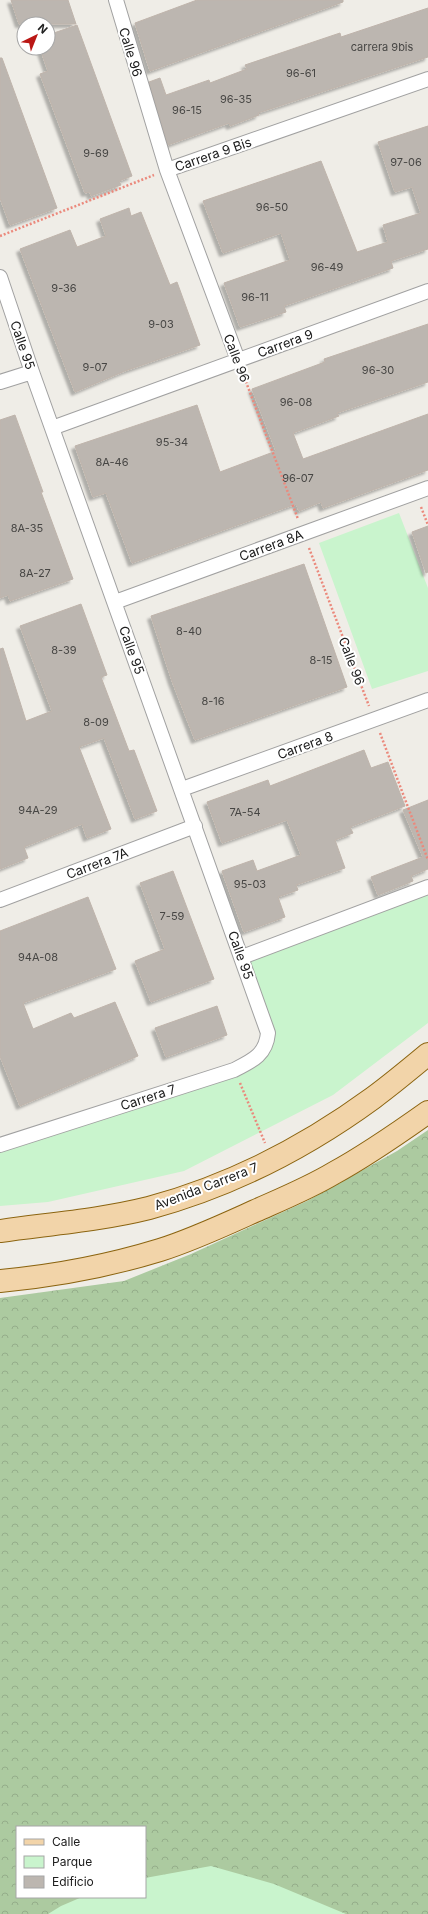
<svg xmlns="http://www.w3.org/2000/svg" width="428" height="1914" font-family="Inter,sans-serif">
<defs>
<pattern id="forest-crowns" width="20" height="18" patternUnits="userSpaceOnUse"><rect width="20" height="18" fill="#accaa0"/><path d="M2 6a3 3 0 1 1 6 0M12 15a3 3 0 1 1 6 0" fill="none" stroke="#94ad8a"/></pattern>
<filter id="shadow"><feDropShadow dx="-3.5" dy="3.5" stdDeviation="1" flood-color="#0004"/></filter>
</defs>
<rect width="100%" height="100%" fill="#efede7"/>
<path fill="url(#forest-crowns)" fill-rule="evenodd" d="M428,1130V1914H0V1298L124,1281L191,1254L307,1201L397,1151ZM17,1827H145V1897H17Z"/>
<path fill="#c9f4cd" d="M399,513L428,588V671L372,689L319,543Z
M428,887V1023L333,1095L184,1171L48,1202L0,1206V1145L234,1070L267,1045L242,957Z
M211,1866L274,1884L346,1914H48L61,1906L82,1897H145V1878Z"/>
<path fill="#bcb6b0" stroke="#bfb4ab" filter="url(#shadow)" d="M11,0H68L76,24H19Z
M197,0H343V2L150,71L135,23Z
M428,8V57L258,113L259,115L230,126L229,123L168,145L149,82L160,78L166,95L209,80L210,83L247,69L245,65L340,33L341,37Z
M77,25L132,176L119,181L121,185L91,196L90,192L85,193L40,74L48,71L40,48H48V35Z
M0,58H2L57,208L10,225L0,198Z
M428,126V249L391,261L393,268L284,306L286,312L240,327L224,283L290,260L281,233L223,253L203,201L321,161L357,252L388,242L383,225L421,213L412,187L395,192L378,142Z
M129,208L131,216L141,212L170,285L177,282L200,345L125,371L75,392L20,249L70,230L77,247L106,236L100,219Z
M428,324V382L337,413L339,416L293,433L303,459L428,414V470L323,508L321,502L299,511L296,504L132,563L106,493L93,497L75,446L197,405L220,472L276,451L252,389L325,362L324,359Z
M15,415L43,492H41L73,579L10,601L8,595L0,598V420Z
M428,526V572L426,573L412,532Z
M304,564L347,687L195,740L172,681L151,616Z
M81,604L107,675L101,677L129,751L134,750L157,811L135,819L104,738L79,747L111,829L87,838L82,824L24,847L28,858L0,869V649L3,648L26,721L52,711L20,626Z
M364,750L371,768L388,762L405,806L350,827L353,833L335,840L345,868L296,885L298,890L278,897L285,917L244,932L222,871L253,860L257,871L301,855L287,820L222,843L207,802L268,780L270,786Z
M428,800V869L411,876L413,881L378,895L371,877L423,857L403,810Z
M173,871L214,979L151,1002L135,961L165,949L140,883Z
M88,897L116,969L23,1003L33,1029L71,1013L74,1018L115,1002L138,1056L20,1106L0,1056V931Z
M217,1006L227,1035L166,1057L155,1028Z"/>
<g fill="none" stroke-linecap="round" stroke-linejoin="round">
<defs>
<path id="minor" d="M116,0L167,170L238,360
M167,170L428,79
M0,277L32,372L268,1033C266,1055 252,1061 234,1070L0,1145
M0,382L32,372
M52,428L428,291
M115,602L428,488
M182,789L428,700
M0,900L195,826
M242,957L428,887"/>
<path id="primary" d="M0,1231C49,1224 101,1220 149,1208C230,1186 306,1147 373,1098C392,1084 410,1069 428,1054
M0,1281C54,1276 108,1266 160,1250C192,1240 224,1225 255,1211C282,1199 309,1188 334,1173C367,1155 397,1134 428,1112"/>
</defs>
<use href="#minor" stroke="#a1a1a1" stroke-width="16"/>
<use href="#primary" stroke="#8b6410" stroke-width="24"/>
<path stroke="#eb897c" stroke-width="2.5" stroke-dasharray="2 2" stroke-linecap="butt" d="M0,236L154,175
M243,374L298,519
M421,507L428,525
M309,548L369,706
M380,733L428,860
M240,1083L265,1143"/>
<use href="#minor" stroke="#fff" stroke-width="14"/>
<use href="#primary" stroke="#f2d4a9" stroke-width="22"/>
</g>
<g text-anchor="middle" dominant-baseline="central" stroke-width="4" stroke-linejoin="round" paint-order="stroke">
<g font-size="11" fill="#474644">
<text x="382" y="47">carrera 9bis</text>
<text x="301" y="73">96-61</text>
<text x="236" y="99">96-35</text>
<text x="187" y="110">96-15</text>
<text x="96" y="153">9-69</text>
<text x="406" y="162">97-06</text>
<text x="272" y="207">96-50</text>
<text x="327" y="267">96-49</text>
<text x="64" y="288">9-36</text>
<text x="255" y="297">96-11</text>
<text x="161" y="324">9-03</text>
<text x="95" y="367">9-07</text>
<text x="378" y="370">96-30</text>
<text x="296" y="402">96-08</text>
<text x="172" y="442">95-34</text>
<text x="112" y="462">8A-46</text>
<text x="298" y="478">96-07</text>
<text x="27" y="528">8A-35</text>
<text x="35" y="573">8A-27</text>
<text x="189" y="631">8-40</text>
<text x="64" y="650">8-39</text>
<text x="321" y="660">8-15</text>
<text x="213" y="701">8-16</text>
<text x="96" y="722">8-09</text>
<text x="38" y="810">94A-29</text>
<text x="245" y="812">7A-54</text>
<text x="250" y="884">95-03</text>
<text x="172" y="916">7-59</text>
<text x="38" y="957">94A-08</text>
</g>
<g font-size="13" fill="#202020" stroke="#fff">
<text transform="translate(131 52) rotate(73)">Calle 96</text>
<text transform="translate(213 154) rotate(-19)">Carrera 9 Bis</text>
<text transform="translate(285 343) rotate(-20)">Carrera 9</text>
<text transform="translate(23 345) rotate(71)">Calle 95</text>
<text transform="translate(237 358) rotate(69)">Calle 96</text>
<text transform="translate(271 545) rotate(-20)">Carrera 8A</text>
<text transform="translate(132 650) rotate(70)">Calle 95</text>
<text transform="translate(352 661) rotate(69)">Calle 96</text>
<text transform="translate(305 745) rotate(-20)">Carrera 8</text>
<text transform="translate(97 863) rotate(-21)">Carrera 7A</text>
<text transform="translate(241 955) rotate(70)">Calle 95</text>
<text transform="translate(148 1097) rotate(-18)">Carrera 7</text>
<text transform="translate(206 1186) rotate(-21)">Avenida Carrera 7</text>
</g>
</g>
<rect x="16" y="1826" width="130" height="72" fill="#ffffff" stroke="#a6a6a6"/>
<rect x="24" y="1839" width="20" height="6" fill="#f2d4a9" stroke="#a6a6a6"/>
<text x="52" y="1846" font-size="12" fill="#202020">Calle</text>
<rect x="24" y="1856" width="20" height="12" fill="#c9f4cd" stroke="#a6a6a6"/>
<text x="52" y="1866" font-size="12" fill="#202020">Parque</text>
<rect x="24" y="1876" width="20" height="12" fill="#bcb6b0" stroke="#a6a6a6"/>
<text x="52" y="1886" font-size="12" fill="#202020">Edificio</text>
<g transform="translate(36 36) rotate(43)"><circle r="19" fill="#ffffff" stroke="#a6a6a6"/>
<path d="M0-3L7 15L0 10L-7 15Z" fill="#ba1715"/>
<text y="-6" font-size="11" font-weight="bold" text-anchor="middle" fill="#202020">N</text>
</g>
</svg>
